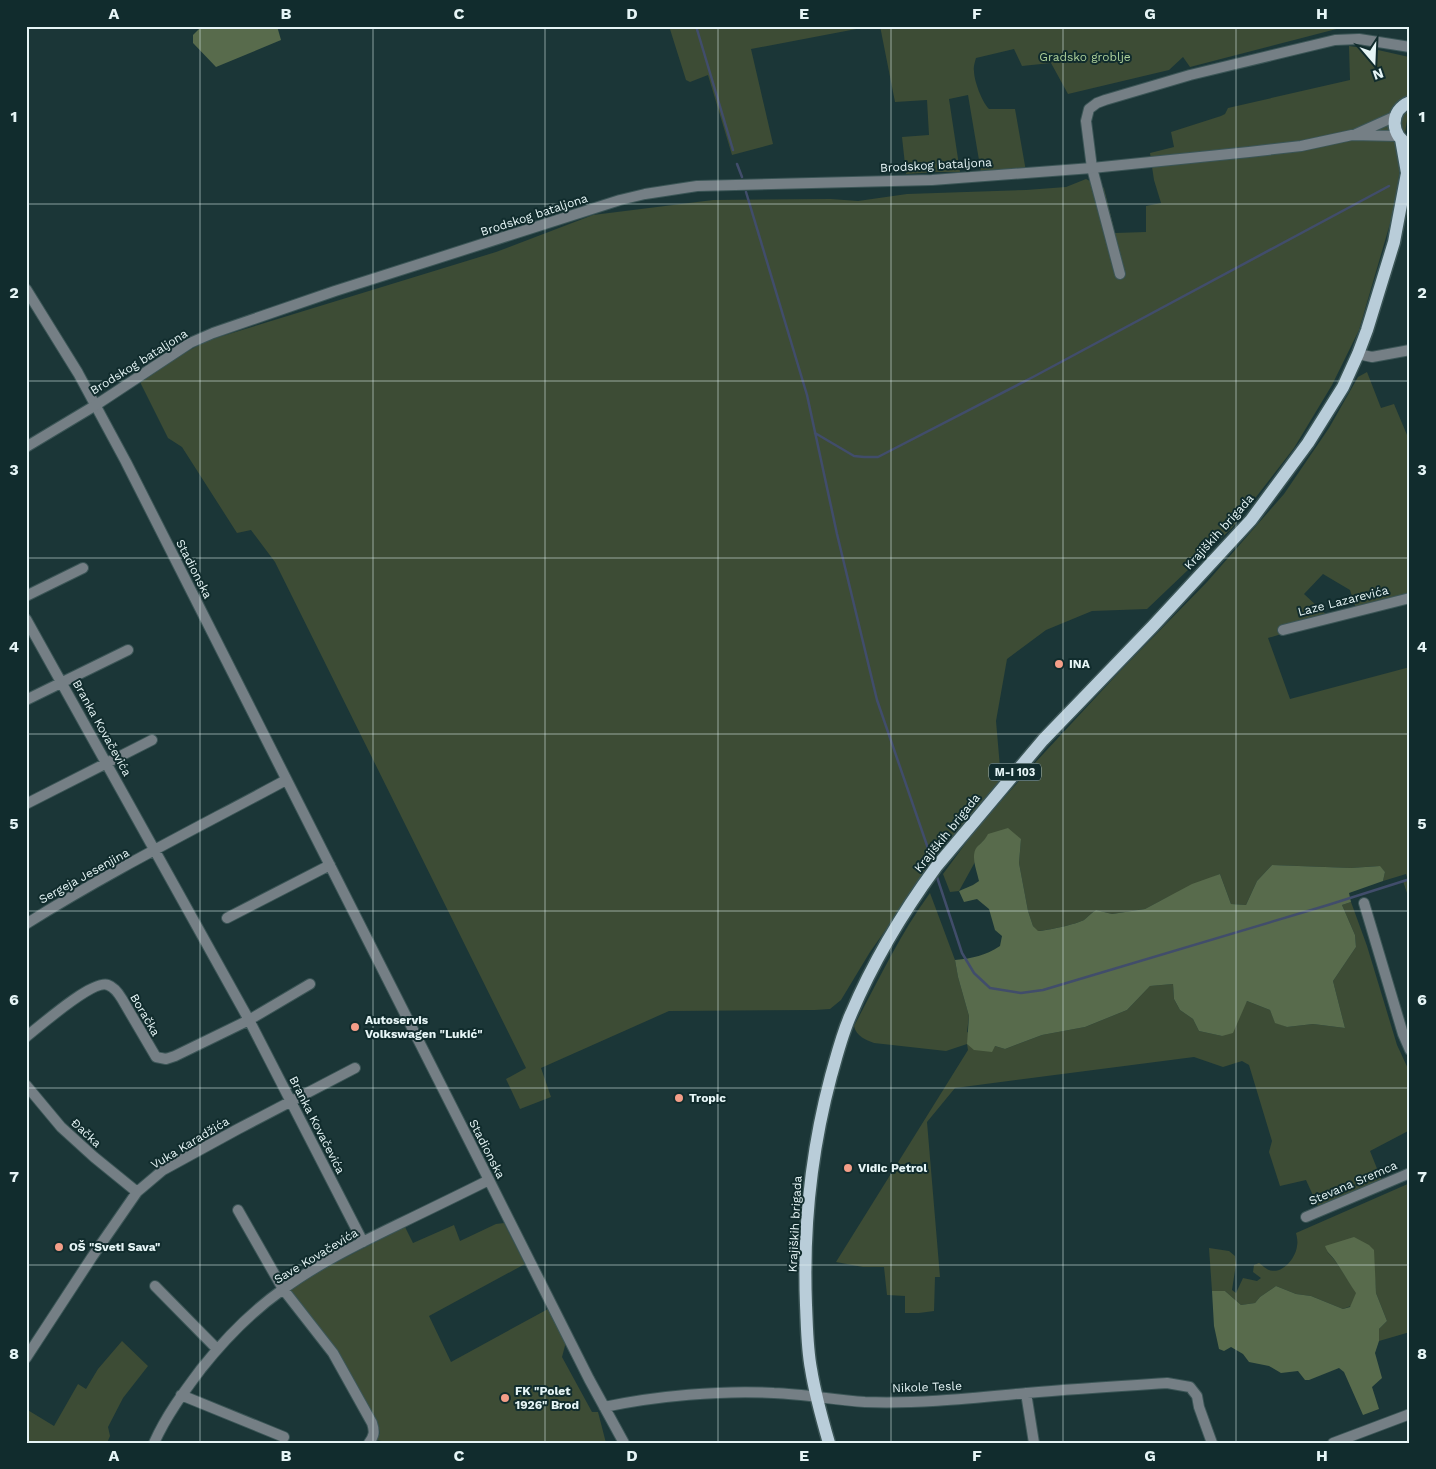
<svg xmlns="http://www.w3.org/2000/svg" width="1436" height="1469" font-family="'Work Sans',sans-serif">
<rect width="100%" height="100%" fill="#1b3637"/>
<path fill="#3d4c35" d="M669,26H872L751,49L773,144L732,155L708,75L690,82L686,80Z
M880,26H1348L1190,67L1183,57L1169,70L1068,94L1051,63L1022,66L1014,49L976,58C975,62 973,67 974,71C974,81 982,102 989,109H1015L1027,177L981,172L968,95L949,99L960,172H937L906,174L902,137L929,135L927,100L895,102Z
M1349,46L1378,50L1409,57L1410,59V99L1394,210L1359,330L1332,385L1294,448L1232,528L1147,609L1092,611L1046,630L1007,659L996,721L1001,779L936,858L870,952L841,1000L830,1009L815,1010L669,1011L541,1068L551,1097L520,1109L506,1079L526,1068L275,562L251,530L237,533L182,447L168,438L140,382L174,359L206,341L496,252L593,215L713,200L831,199L858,201L907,194L1026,190L1066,187L1086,179L1104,188L1115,233L1146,232V206L1161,203L1154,180L1150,153L1174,147L1171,132L1221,116L1225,114L1228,108L1350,80Z
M1367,372L1381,408L1394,404L1407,435H1410V595L1357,612L1350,590L1323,574L1304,594L1331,619L1268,638L1290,699L1410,667V902L1403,881L1408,880L1406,874L1383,881L1385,872L1379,866L1351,868L1272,865L1257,881L1246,905L1231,904L1220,874L1166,898L1145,909L1112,914L1096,910C1091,913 1088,917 1084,920C1077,924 1046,931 1037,931L1033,926L1028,911L1019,863L1021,839L989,834C981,847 972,846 975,862L959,891L950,892L943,874L974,832L1032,766L1123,668L1207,582L1284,494L1329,428L1358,377Z
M930,893L955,960L958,977L969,1016L967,1032L995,1046L1005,1049L1042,1035L1085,1027L1127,1010L1150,986L1173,984L1174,999L1180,1010L1193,1019L1199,1031L1222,1036L1247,1001L1270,1010L1275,1022L1287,1027L1313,1024L1345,1028L1333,981L1356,947L1355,935L1342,905L1351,902L1367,946L1397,1045L1410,1073V1130L1370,1151L1384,1186L1321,1213L1306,1180L1280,1186L1269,1152L1272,1141L1249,1065L1242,1061L1223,1067L1194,1057L955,1088L927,1122L940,1277H935L934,1311L919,1313H905V1296L887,1295L884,1267H863L836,1262L968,1050L967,1044L946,1051L874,1043C866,1040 856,1036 854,1026C878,981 900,934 930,893Z
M1410,1183V1332L1379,1341V1329L1387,1321L1376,1293L1375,1280L1327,1252C1338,1261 1347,1281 1357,1293L1351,1306L1343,1309L1311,1296L1296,1294L1276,1286L1260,1297L1255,1303L1241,1305L1225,1291H1212L1209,1248L1229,1251L1235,1256L1236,1264L1232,1290L1236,1293L1243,1278L1257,1281L1261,1278L1253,1272L1254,1265L1259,1263C1262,1265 1266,1269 1269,1270C1283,1275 1296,1257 1297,1246C1298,1242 1297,1237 1296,1233Z
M504,1223L525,1264L429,1316L451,1362L548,1309L566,1342L562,1357L592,1412H598L606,1443H386L387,1442L376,1440L380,1433L378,1425L336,1351L289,1290L323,1269L405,1227L413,1243L454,1225L460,1241L496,1224Z
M122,1341L148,1366L123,1398L108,1427L110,1436L107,1443H26V1409L54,1426L78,1384L86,1389L98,1369Z"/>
<path fill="#586b4c" d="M205,26H277L281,40L216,67L193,43V35L201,27Z
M1008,828L1021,839L1019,863L1028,911L1033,926L1038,931C1046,931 1077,924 1084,920C1088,917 1091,913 1096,910L1112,914L1145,909L1192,884L1220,874L1231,904L1246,905L1257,881L1272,865L1351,868L1380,866L1385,872L1383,881L1349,893L1351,902L1342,905L1355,935L1356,947L1333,981L1345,1028L1313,1024L1287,1027L1275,1023L1270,1010L1247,1001L1233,1033L1222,1036L1199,1031L1193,1019L1180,1010L1174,999L1173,984L1150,986L1127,1010L1085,1027L1042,1035L1005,1049L995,1046L992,1052L974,1050L967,1044L969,1016L958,977L955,960C974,958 984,956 1000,946L1002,936L995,930L989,909L977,899L964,902L959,891L973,885L979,881C977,871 970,855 977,847C981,843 985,840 988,834Z
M1354,1237L1369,1245L1374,1250L1376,1293L1387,1321L1379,1329V1341L1375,1353L1382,1378L1372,1387L1379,1409L1363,1415L1344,1372L1339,1368L1309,1380H1305L1298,1371L1281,1373L1269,1366L1249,1362L1243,1354L1231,1347L1224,1351L1219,1349L1214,1326L1212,1291H1225L1241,1305L1255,1303L1260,1297L1276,1286L1296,1294L1311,1296L1343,1309L1350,1307L1356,1293C1348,1282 1342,1270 1334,1259C1330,1254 1327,1252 1325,1246Z"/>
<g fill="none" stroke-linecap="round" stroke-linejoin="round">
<path stroke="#414d6b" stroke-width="2.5" d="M696,26L733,150
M737,164L742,177
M746,192L807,395L837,534L877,700L932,860
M815,433L854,456L864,457H878L1033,377L1389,186
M937,877L962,953L974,973L990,988L1021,993L1043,990L1328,905L1410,879"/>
<defs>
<path id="minor" d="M1120,274L1092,168L1086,121L1089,109L1097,103L1105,100L1190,75L1335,40L1359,39L1410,47
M26,289L78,373L126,462L489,1180L589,1379L624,1443
M1358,354L1372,357L1410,350
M26,596L83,568
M26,619L249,1020L363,1242
M1283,630L1410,598
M26,700L128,650
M26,804L152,740
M1364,903L1403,1034L1410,1050
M227,918L330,865
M26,924C110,871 199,827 286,780
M26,1037C40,1026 93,979 108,985C114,987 119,994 122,999L156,1057L166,1059L175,1056L249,1020L310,984
M26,1085L61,1127L94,1157L137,1192
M238,1210L283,1289L333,1353L372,1423C375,1432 374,1436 369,1443
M1306,1217L1410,1173
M155,1286L217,1349
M26,1358L92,1257L137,1192L163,1170L238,1129L355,1068
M1026,1393L1034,1443
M181,1395L284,1437
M604,1407C656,1396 721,1390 774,1393C804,1394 834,1400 865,1402C919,1404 973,1398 1027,1393C1074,1389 1121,1386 1167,1383L1190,1387L1197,1396L1199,1407L1212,1443
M154,1443C166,1416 183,1393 201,1369C224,1340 251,1312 282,1290C317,1264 358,1244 397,1225C428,1210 459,1195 489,1180
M1333,1443L1410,1414"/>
<path id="tertiary" d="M1356,134L1396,116
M26,447L96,405L190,343L213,333L335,291L620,200L645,194L697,186L932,180L1092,168L1249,152L1301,146L1352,135L1398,136"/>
<path id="primary" d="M1410,102C1389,110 1390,137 1410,145
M1401,139L1407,173
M829,1443C822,1419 815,1394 811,1369C807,1348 807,1326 806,1305C803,1227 811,1151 831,1076C837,1055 842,1034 851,1014C873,962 903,912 936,867L1043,740L1153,626L1251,520L1308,443L1343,387L1358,354L1367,330L1394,242L1407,173L1410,169"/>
</defs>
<use href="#minor" stroke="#3b5556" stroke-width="12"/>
<use href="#tertiary" stroke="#3b5556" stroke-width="12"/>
<use href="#primary" stroke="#3b5556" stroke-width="15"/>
<use href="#minor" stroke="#757f85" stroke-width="10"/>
<use href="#tertiary" stroke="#757f85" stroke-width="10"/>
<use href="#primary" stroke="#b9cdd9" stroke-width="12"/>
</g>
<path fill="none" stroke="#e6f5f6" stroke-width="1" stroke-opacity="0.55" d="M200,26V1443M373,26V1443M545,26V1443M718,26V1443M891,26V1443M1063,26V1443M1236,26V1443M26,204H1410M26,381H1410M26,558H1410M26,734H1410M26,911H1410M26,1088H1410M26,1265H1410"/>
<g fill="#f49e88" stroke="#112c2d" stroke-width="2">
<circle cx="1059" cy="664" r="5"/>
<circle cx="355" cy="1027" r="5"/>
<circle cx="679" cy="1098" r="5"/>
<circle cx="848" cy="1168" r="5"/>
<circle cx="59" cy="1247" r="5"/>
<circle cx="505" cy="1398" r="5"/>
</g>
<g text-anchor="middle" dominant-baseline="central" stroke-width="4" stroke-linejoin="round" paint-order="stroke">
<rect fill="#112c2d" stroke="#a6b9ba" stroke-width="1" x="989" y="763.5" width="52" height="17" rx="4"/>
<g font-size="11" font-weight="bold" fill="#e6f5f6">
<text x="1015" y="772">M-I 103</text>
</g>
<g font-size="12" fill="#add09a" stroke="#112c2d">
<text x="1085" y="57">Gradsko groblje</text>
</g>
<g font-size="12" fill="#e6f5f6" stroke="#112c2d">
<text transform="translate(936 165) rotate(-3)">Brodskog bataljona</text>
<text transform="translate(534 215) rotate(-18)">Brodskog bataljona</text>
<text transform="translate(139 362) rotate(-32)">Brodskog bataljona</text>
<text transform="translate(1219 532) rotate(-48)">Krajiških brigada</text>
<text transform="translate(194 569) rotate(63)">Stadionska</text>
<text transform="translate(1343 601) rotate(-14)">Laze Lazarevića</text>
<text transform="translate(102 728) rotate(61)">Branka Kovačevića</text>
<text transform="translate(947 833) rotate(-51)">Krajiških brigada</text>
<text transform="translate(84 876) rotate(-29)">Sergeja Jesenjina</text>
<text transform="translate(145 1015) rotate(60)">Boračka</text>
<text transform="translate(317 1125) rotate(63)">Branka Kovačevića</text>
<text transform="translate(86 1133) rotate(43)">Đačka</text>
<text transform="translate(190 1143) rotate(-31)">Vuka Karadžića</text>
<text transform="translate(487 1149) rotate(63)">Stadionska</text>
<text transform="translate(1353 1183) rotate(-23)">Stevana Sremca</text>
<text transform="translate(795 1224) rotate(-87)">Krajiških brigada</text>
<text transform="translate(316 1256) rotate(-31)">Save Kovačevića</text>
<text transform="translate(927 1387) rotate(-2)">Nikole Tesle</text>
</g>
<g font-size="12" font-weight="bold" fill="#e6f5f6" stroke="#112c2d" text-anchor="start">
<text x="1069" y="664">INA</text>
<text x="365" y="1020">Autoservis<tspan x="365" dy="14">Volkswagen "Lukić"</tspan></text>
<text x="689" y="1098">Tropic</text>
<text x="858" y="1168">Vidic Petrol</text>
<text x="69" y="1247">OŠ "Sveti Sava"</text>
<text x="515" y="1391">FK "Polet<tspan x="515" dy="14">1926" Brod</tspan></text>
</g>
</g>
<rect width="1436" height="1469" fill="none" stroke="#112c2d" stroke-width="55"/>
<g transform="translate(1374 62) rotate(161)" stroke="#112c2d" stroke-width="4" paint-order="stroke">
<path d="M0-4L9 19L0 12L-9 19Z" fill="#e6f5f6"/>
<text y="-8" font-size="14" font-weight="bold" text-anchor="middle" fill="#e6f5f6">N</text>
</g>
<rect x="28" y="28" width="1380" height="1414" fill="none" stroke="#e6f5f6" stroke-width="2"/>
<g font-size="16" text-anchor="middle" font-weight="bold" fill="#e6f5f6">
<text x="114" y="19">A</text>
<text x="286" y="19">B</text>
<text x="459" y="19">C</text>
<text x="632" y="19">D</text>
<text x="804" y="19">E</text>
<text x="977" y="19">F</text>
<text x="1150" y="19">G</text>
<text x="1322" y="19">H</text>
<text x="14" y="122">1</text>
<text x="1422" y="122">1</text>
<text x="14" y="298">2</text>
<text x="1422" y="298">2</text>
<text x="14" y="475">3</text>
<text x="1422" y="475">3</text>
<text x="14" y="652">4</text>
<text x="1422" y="652">4</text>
<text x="14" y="829">5</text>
<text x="1422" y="829">5</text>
<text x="14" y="1005">6</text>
<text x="1422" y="1005">6</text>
<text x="14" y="1182">7</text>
<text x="1422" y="1182">7</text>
<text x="14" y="1359">8</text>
<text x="1422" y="1359">8</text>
<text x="114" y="1461">A</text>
<text x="286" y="1461">B</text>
<text x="459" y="1461">C</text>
<text x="632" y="1461">D</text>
<text x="804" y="1461">E</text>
<text x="977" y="1461">F</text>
<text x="1150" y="1461">G</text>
<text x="1322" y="1461">H</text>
</g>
</svg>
